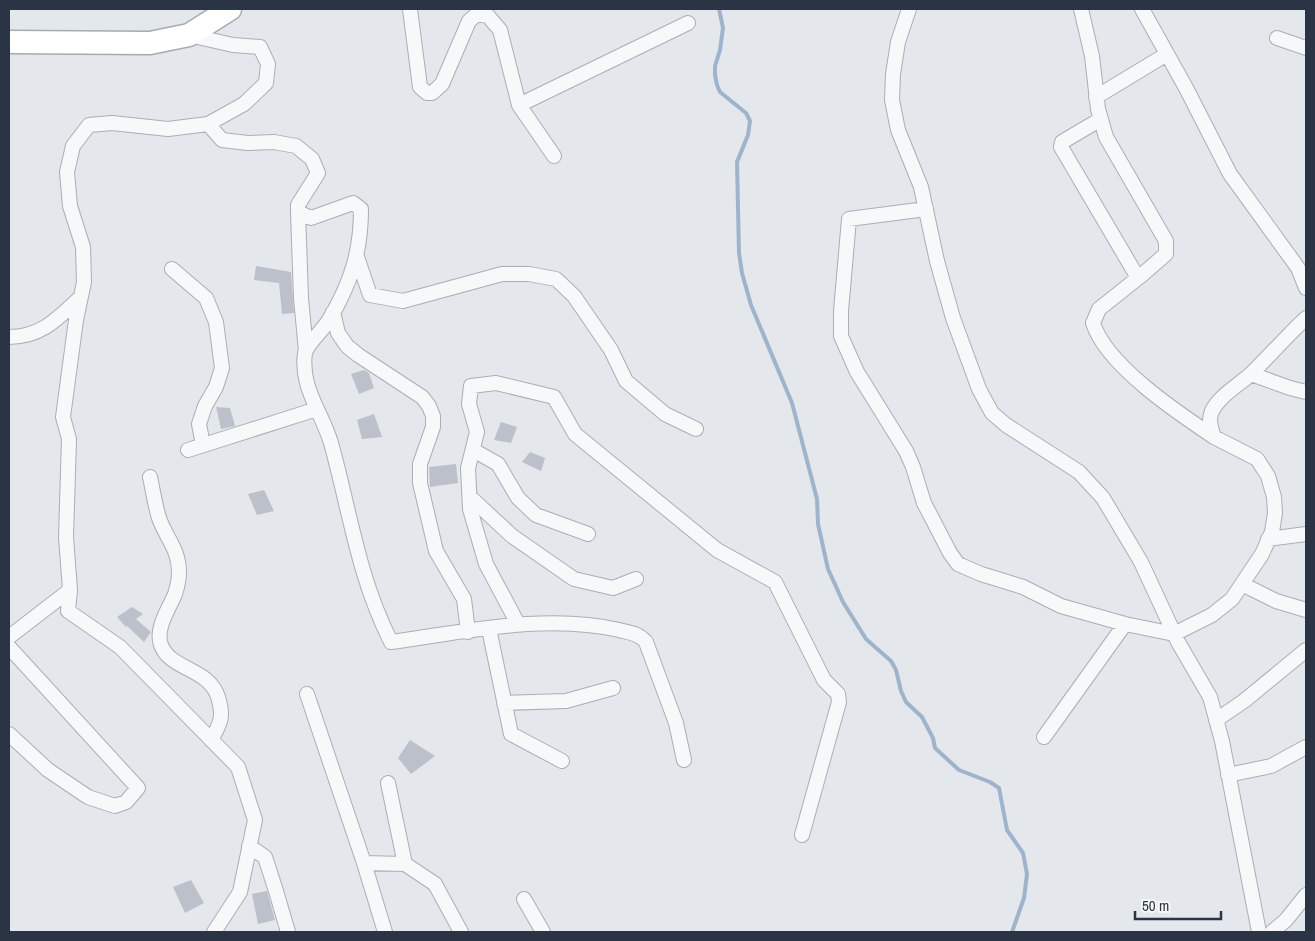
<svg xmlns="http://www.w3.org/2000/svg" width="1315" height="941" font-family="'Archivo Narrow',sans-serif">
<rect width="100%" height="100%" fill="#e4e7ec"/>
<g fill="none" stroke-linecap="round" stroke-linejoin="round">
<path stroke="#9fb4cc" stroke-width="4" d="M719,9L723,28L720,50L715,66V75L717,85L720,92L746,113L750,121L748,135L737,162L739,253L742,273L751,305L792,403L817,499L818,524L828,569L843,602L866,639L891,661L896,670L901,691L906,702L922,717L933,738L935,748L959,770L990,782L999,788L1007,830L1023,853L1027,874L1024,898L1012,932"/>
</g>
<path fill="#bbc0ca" d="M256,266L291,272L294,313L282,314L279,283L254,280Z
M364,370L369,373L374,388L359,394L351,374Z
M216,407L230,408L235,426L221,429Z
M374,414L382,437L362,439L357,420Z
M501,422L517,427L511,443L494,440Z
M530,452L545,458L541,471L522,462Z
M456,464L458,483L430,487L429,467Z
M264,490L274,511L257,515L248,494Z
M132,607L143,614L136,619L151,632L144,642L127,626L126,627L117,617Z
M410,740L435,756L411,774L398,758Z
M191,880L204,903L185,913L173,887Z
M267,891L275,920L258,924L252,894Z"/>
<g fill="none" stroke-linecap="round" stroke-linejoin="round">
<defs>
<path id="street" d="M410,9L420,87L427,93H432L442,84L469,21L477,14L488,16L500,30L519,105L554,156
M909,9L898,42L893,74L892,100L898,130L921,187L937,261L953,318L979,389L992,413L1006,425L1079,472L1103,498L1141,562L1178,642L1210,697L1222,741L1259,932
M1081,9L1092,56L1098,109L1106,137L1166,241V254L1143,274L1099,309L1093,323C1106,365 1178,413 1214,437
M1142,9L1186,88L1230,174L1298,268L1306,288
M189,35L233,45L260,47L268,64L266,83L244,104L208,124L168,129L112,123L89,125L73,146L67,172L70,206L83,247L84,282L76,320L63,417L69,439L66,537L70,590L68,611L120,647L238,767L255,820L240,892L214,932
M1277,38L1306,48
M1096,97L1167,54
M519,105L688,23
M1101,119L1062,142L1061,147L1138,278
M208,124L222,140L248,143L274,142L296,146L312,159L318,173L298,205V212L311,218L353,203L361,209C361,252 351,283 329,320C324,329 307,344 305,353C300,388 322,412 331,443C350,511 358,577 391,642C465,632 545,613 619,630C630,633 638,633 646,642L676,723L684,760
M926,209L849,219L841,311V336L857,372L906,451L913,467L924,503L950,553L958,564L981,574L1023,587L1061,606L1125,624L1174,634L1212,615L1232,599L1262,554L1272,532L1275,513L1274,497L1268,476L1257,459L1214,437C1211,428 1208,420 1212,411C1220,395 1239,385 1252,373C1270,355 1287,336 1306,318
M298,212L301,298L306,351
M357,257L370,295L403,301L502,274H529L556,279L574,296L611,350L626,381L665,414L696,429
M172,269L206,298L216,322L222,368L216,387L205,406L199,424L203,445
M333,312L338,333L347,346L358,355L422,397L429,406L433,416V427L420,464V483L436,551L464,599L468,632
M9,337C42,337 58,318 81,297
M1251,374L1290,388L1306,392
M188,450L317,409
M473,450L498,464L518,498L536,515L588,534
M150,477C153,491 155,505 159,518C166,538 179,549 179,572C179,578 177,588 175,594C169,609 155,628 161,645C170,670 209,668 218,697C224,716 221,723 211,740
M470,497L512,536L574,579L613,588L636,579
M1268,539L1306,534
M1242,584L1276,601L1306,610
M518,624L486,564L470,509L468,468L477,432L469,404L471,386L496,383L554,397L575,434L717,550L775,582L824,680L838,694L839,702L802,835
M489,629L511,734L562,761
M9,637L70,590
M9,647L138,788L126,802L115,806L88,797L48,770L9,734
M307,694L364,863
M504,703L566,701L613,688
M1216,720L1244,701L1306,650
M1044,737L1125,624
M1228,775L1271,766L1306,747
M388,783L405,864
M249,846L265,857L276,891L288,932
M524,899L543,932
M385,932L364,863L405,864L435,884L461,932
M1272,932L1286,920L1306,895"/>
<path id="primary" d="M9,42L150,43L189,35L230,9"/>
</defs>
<use href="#street" stroke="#a9aeb7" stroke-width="16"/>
<use href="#primary" stroke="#a3abb8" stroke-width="25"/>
<use href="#street" stroke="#f7f8fa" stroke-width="14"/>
<use href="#primary" stroke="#fff" stroke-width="22"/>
</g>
<rect width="1315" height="941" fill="none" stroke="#2b3445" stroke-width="20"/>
<path d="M1135 911v8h86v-8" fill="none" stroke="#2b3445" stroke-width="2.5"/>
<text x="1142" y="911" font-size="15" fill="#2b3445" stroke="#f4f6f9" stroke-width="4" paint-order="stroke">50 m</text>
</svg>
